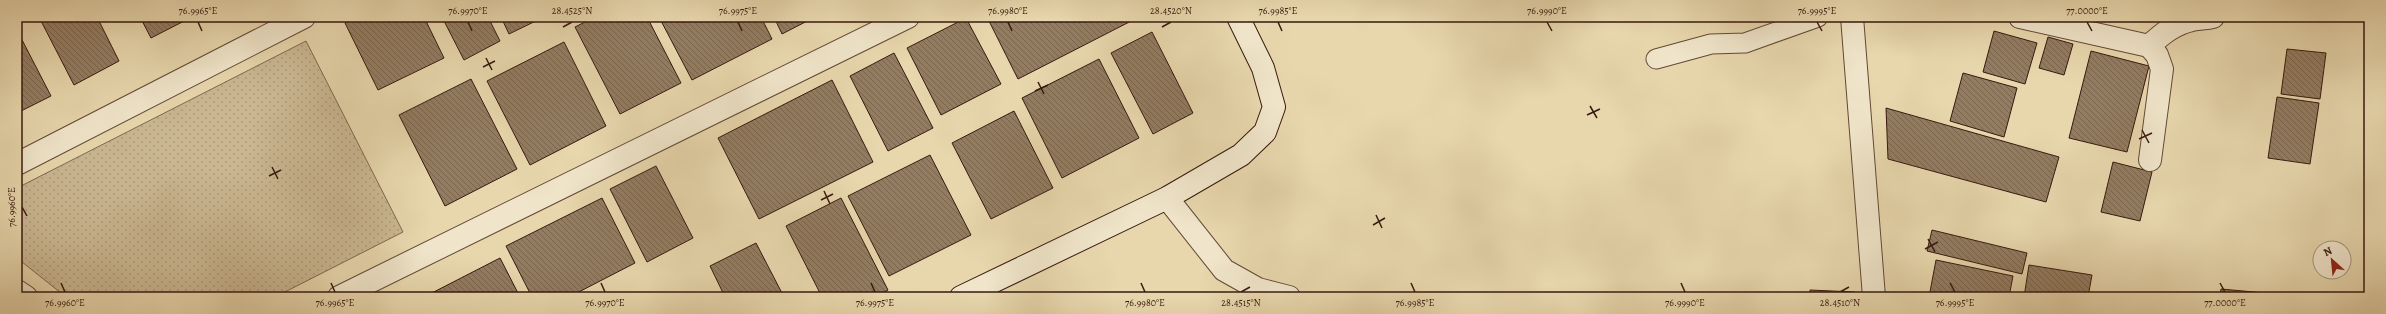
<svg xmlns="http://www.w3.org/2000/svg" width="2386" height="314" font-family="Alegreya,serif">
<defs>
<pattern id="park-dots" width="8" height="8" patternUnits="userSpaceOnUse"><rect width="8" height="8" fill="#cab792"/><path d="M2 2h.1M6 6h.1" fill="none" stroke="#ae9d7d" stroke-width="1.8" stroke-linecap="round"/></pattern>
<pattern id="building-back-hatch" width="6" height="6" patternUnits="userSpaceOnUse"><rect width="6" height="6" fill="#937c61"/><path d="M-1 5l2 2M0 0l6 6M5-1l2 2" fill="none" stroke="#79654e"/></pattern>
</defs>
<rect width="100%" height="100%" fill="#e8d7ad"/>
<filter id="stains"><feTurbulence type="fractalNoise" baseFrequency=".005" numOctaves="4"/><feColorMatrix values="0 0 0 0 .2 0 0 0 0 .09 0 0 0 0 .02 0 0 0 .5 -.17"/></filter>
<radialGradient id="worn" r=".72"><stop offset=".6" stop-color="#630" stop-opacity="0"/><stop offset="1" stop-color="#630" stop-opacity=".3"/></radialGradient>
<path fill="url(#park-dots)" stroke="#806850" d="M306,41L403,232L275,297H66L17,258V188Z"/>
<path fill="url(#building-back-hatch)" stroke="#37190f" d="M50,17H97L119,61L74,85L41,21Z
M140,17H192L151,38Z
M357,17H424L444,58L378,90L345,23Z
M442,17H488L500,41L464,60Z
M501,17H544L509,34Z
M595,17H647L681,83L620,114L575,27Z
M659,17H761L772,39L692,80Z
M774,17H815L782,34Z
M987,17H1139L1018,79Z
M966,18L1001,84L941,115L907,48Z
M1994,31L2037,43L2025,84L1983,72Z
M1152,32L1193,113L1153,134L1111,53Z
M19,34L51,96L17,113V35Z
M2048,37L2073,44L2064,75L2039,68Z
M564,42L606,126L530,165L487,81Z
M2287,49L2326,53L2320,99L2281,94Z
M2091,51L2149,66L2127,152L2069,138Z
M894,53L933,128L888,151L850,76Z
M1099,59L1139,138L1062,178L1022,98Z
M1963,73L2017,88L2004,137L1950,121Z
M471,79L517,169L445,206L399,115Z
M832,80L873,162L759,219L718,138Z
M2277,97L2319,103L2310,164L2268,158Z
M1886,108L2059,157L2046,202L1888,159Z
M1014,111L1053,188L991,219L952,143Z
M930,155L971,235L889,276L848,196Z
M2113,162L2152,172L2140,221L2101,212Z
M656,166L693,238L647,262L610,189Z
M602,198L635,263L569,297H532L506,246Z
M841,198L888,290L875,297H822L786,226Z
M1932,230L2027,253L2022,274L1927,251Z
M756,243L784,297H725L710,266Z
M500,258L520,297H424Z
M1936,260L2013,276L2009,297H1929Z
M2029,265L2092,275L2088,297H2024Z
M2221,289L2309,297H2220Z
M1810,290L1855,292V297H1810Z
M2150,294L2180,297H2150Z"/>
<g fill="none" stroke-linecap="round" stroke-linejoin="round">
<defs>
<path id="lane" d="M1656,59L1711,44L1745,43L1818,17"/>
<path id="street" d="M1852,17L1874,297
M2020,17L2149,46L2157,55L2162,69L2150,160
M2149,46C2162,34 2174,24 2192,20C2199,18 2206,19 2213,17
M17,164L304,17
M1167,198L1224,270L1258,289L1289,297
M17,291L26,297
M339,297L908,17"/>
<path id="secondary" d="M961,297L1167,198L1241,155L1265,132L1274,107L1263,68L1238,17"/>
</defs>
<use href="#lane" stroke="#634836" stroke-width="21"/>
<use href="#street" stroke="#634836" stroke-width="24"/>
<use href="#secondary" stroke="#37190f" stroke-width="24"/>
<use href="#lane" stroke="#f0e5ca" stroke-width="19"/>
<use href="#street" stroke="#f0e5ca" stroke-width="22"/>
<use href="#secondary" stroke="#f0e5ca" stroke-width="22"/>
</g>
<path fill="none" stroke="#37190f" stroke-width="1.5" d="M198,22L202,31M468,22L472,31M738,22L742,31M1008,22L1012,31M1278,22L1282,31M1547,22L1552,31M1817,22L1822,31M2087,22L2092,31M563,27L572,22M1162,27L1171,22M486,58L492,70M483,67L495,61M1038,82L1044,94M1035,91L1048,85M1590,106L1597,118M1587,115L1600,109M2142,130L2149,143M2139,139L2152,133M272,167L278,179M269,176L281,170M824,191L830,204M821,200L833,194M22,207L27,216M1376,215L1382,228M1373,225L1385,218M1928,239L1935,252M1925,249L1938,242M61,283L65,292M331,283L335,292M601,283L605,292M871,283L875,292M1141,283L1145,292M1411,283L1415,292M1681,283L1685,292M1950,283L1955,292M2220,283L2225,292M1241,292L1250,287M1840,292L1849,287"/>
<rect width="2386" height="314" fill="none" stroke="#e8d7ad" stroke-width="44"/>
<g transform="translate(2332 260) rotate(333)"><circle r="19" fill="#f0e5ca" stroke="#a6937f"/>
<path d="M0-3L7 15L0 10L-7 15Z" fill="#8f2418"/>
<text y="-6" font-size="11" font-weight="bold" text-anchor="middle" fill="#37190f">N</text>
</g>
<rect x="22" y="22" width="2342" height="270" fill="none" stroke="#37190f" stroke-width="1.5"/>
<g font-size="10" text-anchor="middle" fill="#37190f">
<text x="198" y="14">76.9965°E</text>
<text x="468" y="14">76.9970°E</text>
<text x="572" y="14">28.4525°N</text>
<text x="738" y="14">76.9975°E</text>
<text x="1008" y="14">76.9980°E</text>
<text x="1171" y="14">28.4520°N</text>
<text x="1278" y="14">76.9985°E</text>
<text x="1547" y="14">76.9990°E</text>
<text x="1817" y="14">76.9995°E</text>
<text x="2087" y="14">77.0000°E</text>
<text transform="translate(11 207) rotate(-90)" y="4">76.9960°E</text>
<text x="65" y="306">76.9960°E</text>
<text x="335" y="306">76.9965°E</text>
<text x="605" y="306">76.9970°E</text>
<text x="875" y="306">76.9975°E</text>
<text x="1145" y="306">76.9980°E</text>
<text x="1241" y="306">28.4515°N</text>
<text x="1415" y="306">76.9985°E</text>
<text x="1685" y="306">76.9990°E</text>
<text x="1840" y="306">28.4510°N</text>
<text x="1955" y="306">76.9995°E</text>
<text x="2225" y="306">77.0000°E</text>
</g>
<rect width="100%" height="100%" filter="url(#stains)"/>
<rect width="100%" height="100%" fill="url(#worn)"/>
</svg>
